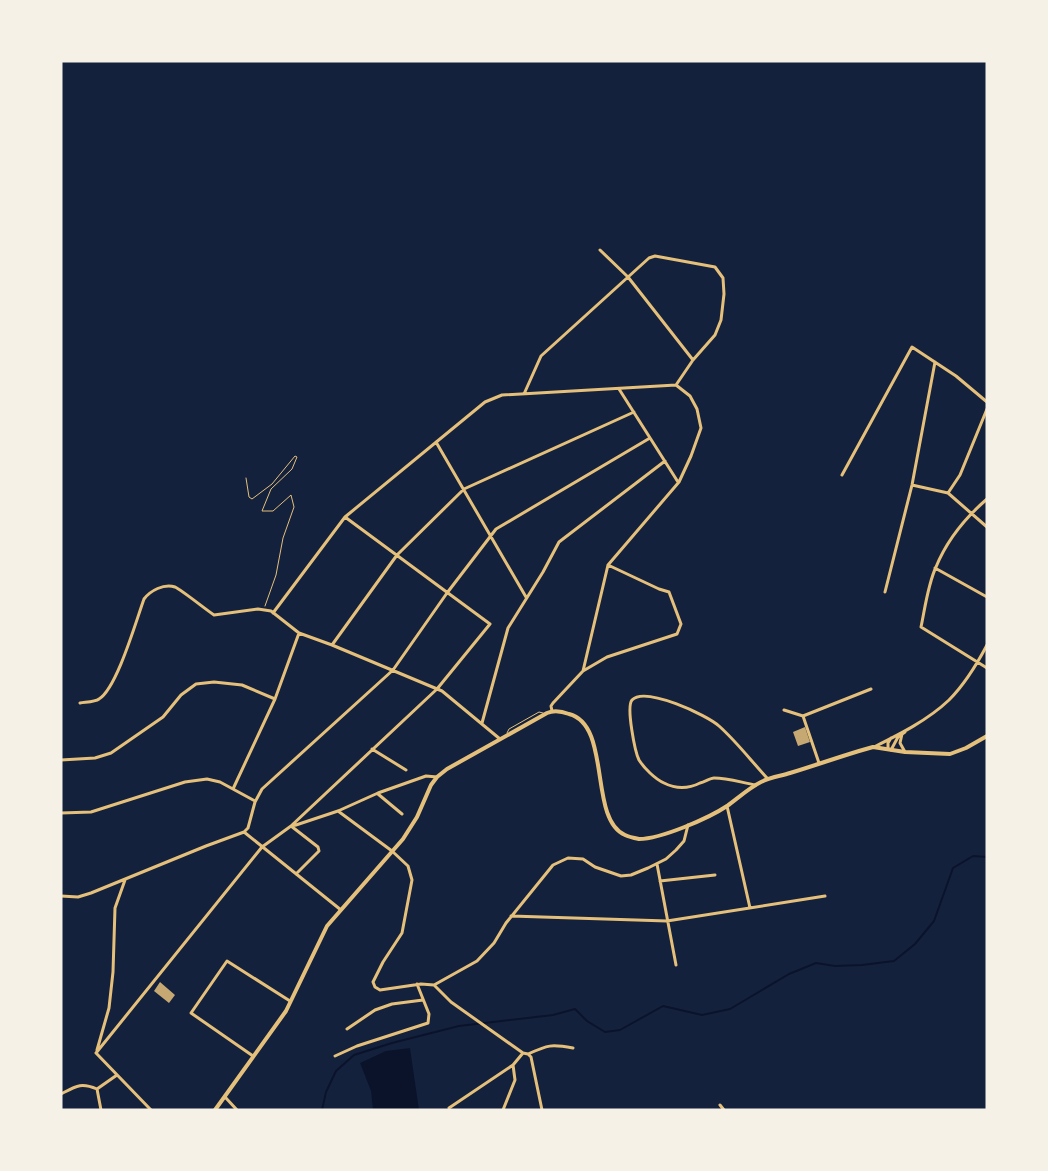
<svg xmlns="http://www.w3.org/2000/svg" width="1048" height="1171" font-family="Commissioner,sans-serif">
<rect width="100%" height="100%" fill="#14213d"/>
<path fill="#0b132b" d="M410,1048L419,1110H373L371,1091L360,1063L386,1051Z"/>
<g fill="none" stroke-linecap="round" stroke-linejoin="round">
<path stroke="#0b132b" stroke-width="2" d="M322,1110L326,1092L336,1071L354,1055L392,1043L459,1026L553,1015L575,1009L587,1021L605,1032L620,1030L663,1006L702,1015L730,1009L789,974L816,963L835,966L862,965L894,961L915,944L934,921L953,868L973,856L987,857"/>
</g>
<path fill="#c6a872" d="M805,727L810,742L798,746L793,732Z
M160,982L175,995L169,1003L154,991Z"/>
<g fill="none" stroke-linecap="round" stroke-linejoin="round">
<path stroke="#e5c07b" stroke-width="1" d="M246,478L249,497L252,499L272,484L295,456L297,457L292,469L271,489L262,511H273L291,495L294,507L283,538L276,575L265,606"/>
<path stroke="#e5c07b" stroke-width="1" d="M507,733L509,729L539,712L543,713"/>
<path stroke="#e5c07b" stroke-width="3" d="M600,250L628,277L693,360
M619,389L678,482
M524,394L541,356L649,258L655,256L715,267L723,278L724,294L721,320L715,335L693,360L676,385
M436,442L526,597
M842,475L912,347L956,376L987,402
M912,485L948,493L987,527
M948,493L960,475L987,409
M987,499C965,518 947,540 936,567C928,584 925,608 921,627L987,668
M935,568L987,597
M885,592L912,485L935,362
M273,613L345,517L485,402L502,395L676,385
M332,645L397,555L464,489L634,412
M583,671L607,657L677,634L681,624L669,592L659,589L608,565
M80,703C86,702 95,702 99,699C117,688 136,621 144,599C150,591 164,583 175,587C183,591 205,609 214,615L258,609L271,611L299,633L332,645L442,691L500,739
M784,710L803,716L871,689
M552,711L551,706L553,703L583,671L608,565L679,482L691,456L701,428L697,409L690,396L676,385
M803,716L819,763
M482,723L508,628L543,572L559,542L665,461
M902,734L900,743L905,752
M874,747C900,734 928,720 949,700C964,685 977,664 987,645
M372,749L406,770
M888,749V743L891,738
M891,750L898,737L905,732
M61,760L95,758L111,753L163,717L181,695L196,684L214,682L242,685L275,699
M756,785C743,783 728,778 714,778C710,778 705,782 700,783C688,789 676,789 664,783C655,779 644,768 639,760C635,752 626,707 632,700C645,686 707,715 719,726C737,742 752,762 768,779
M233,789L275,699L299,633
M378,794L402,814
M727,806L750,908
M338,811L392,851L408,866L412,880L402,933L383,962L373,982L375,987L380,990L421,984L434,985L451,1002L523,1053L528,1054
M61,813L91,812L185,782L207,779L220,782L255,801
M244,832L248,828L255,802L262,789L393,670L447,593L496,529L650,438
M244,832L341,910
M657,864L676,965
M296,874L319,851L318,847L291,826L437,689L490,624L345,517
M660,881L715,875
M61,896L78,897L91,893L206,846L244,832
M511,916L667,921L825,896
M434,985L477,961L494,943L506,923L553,865L568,858L583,859L595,867L621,876L631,875L648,868L666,859L676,850L684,841L688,825
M347,1029L375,1010L392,1004L423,1000
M97,1050L109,1008L113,972L115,908L125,880
M96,1053L262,847L291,826L296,825L338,811L378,793L426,776L437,777
M96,1053L151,1110
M528,1054L531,1057L542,1110
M528,1054C548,1045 551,1044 573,1048
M253,1056L191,1013L227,961L290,1001
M335,1056L357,1046L428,1023L429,1014L417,984
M97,1089L117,1075
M97,1089L101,1110
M61,1094C76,1086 81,1082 97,1089
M225,1097L237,1110
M720,1105L724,1110
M449,1108L513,1065L523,1053
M503,1110L515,1080L513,1065"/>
<path stroke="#e5c07b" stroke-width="4" d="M215,1110L286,1011L327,926L403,839L417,817L431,785L437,777L447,769L547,713C554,710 561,711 569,714C612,725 588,819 625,835C629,837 634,838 639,839C661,839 709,818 727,806C738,798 749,788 761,782C770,777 781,776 790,773C813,766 836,758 859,751L873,747L905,752L950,754L966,748L987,736"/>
</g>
<rect width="1048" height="1171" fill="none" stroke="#f6f1e7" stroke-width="125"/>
</svg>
